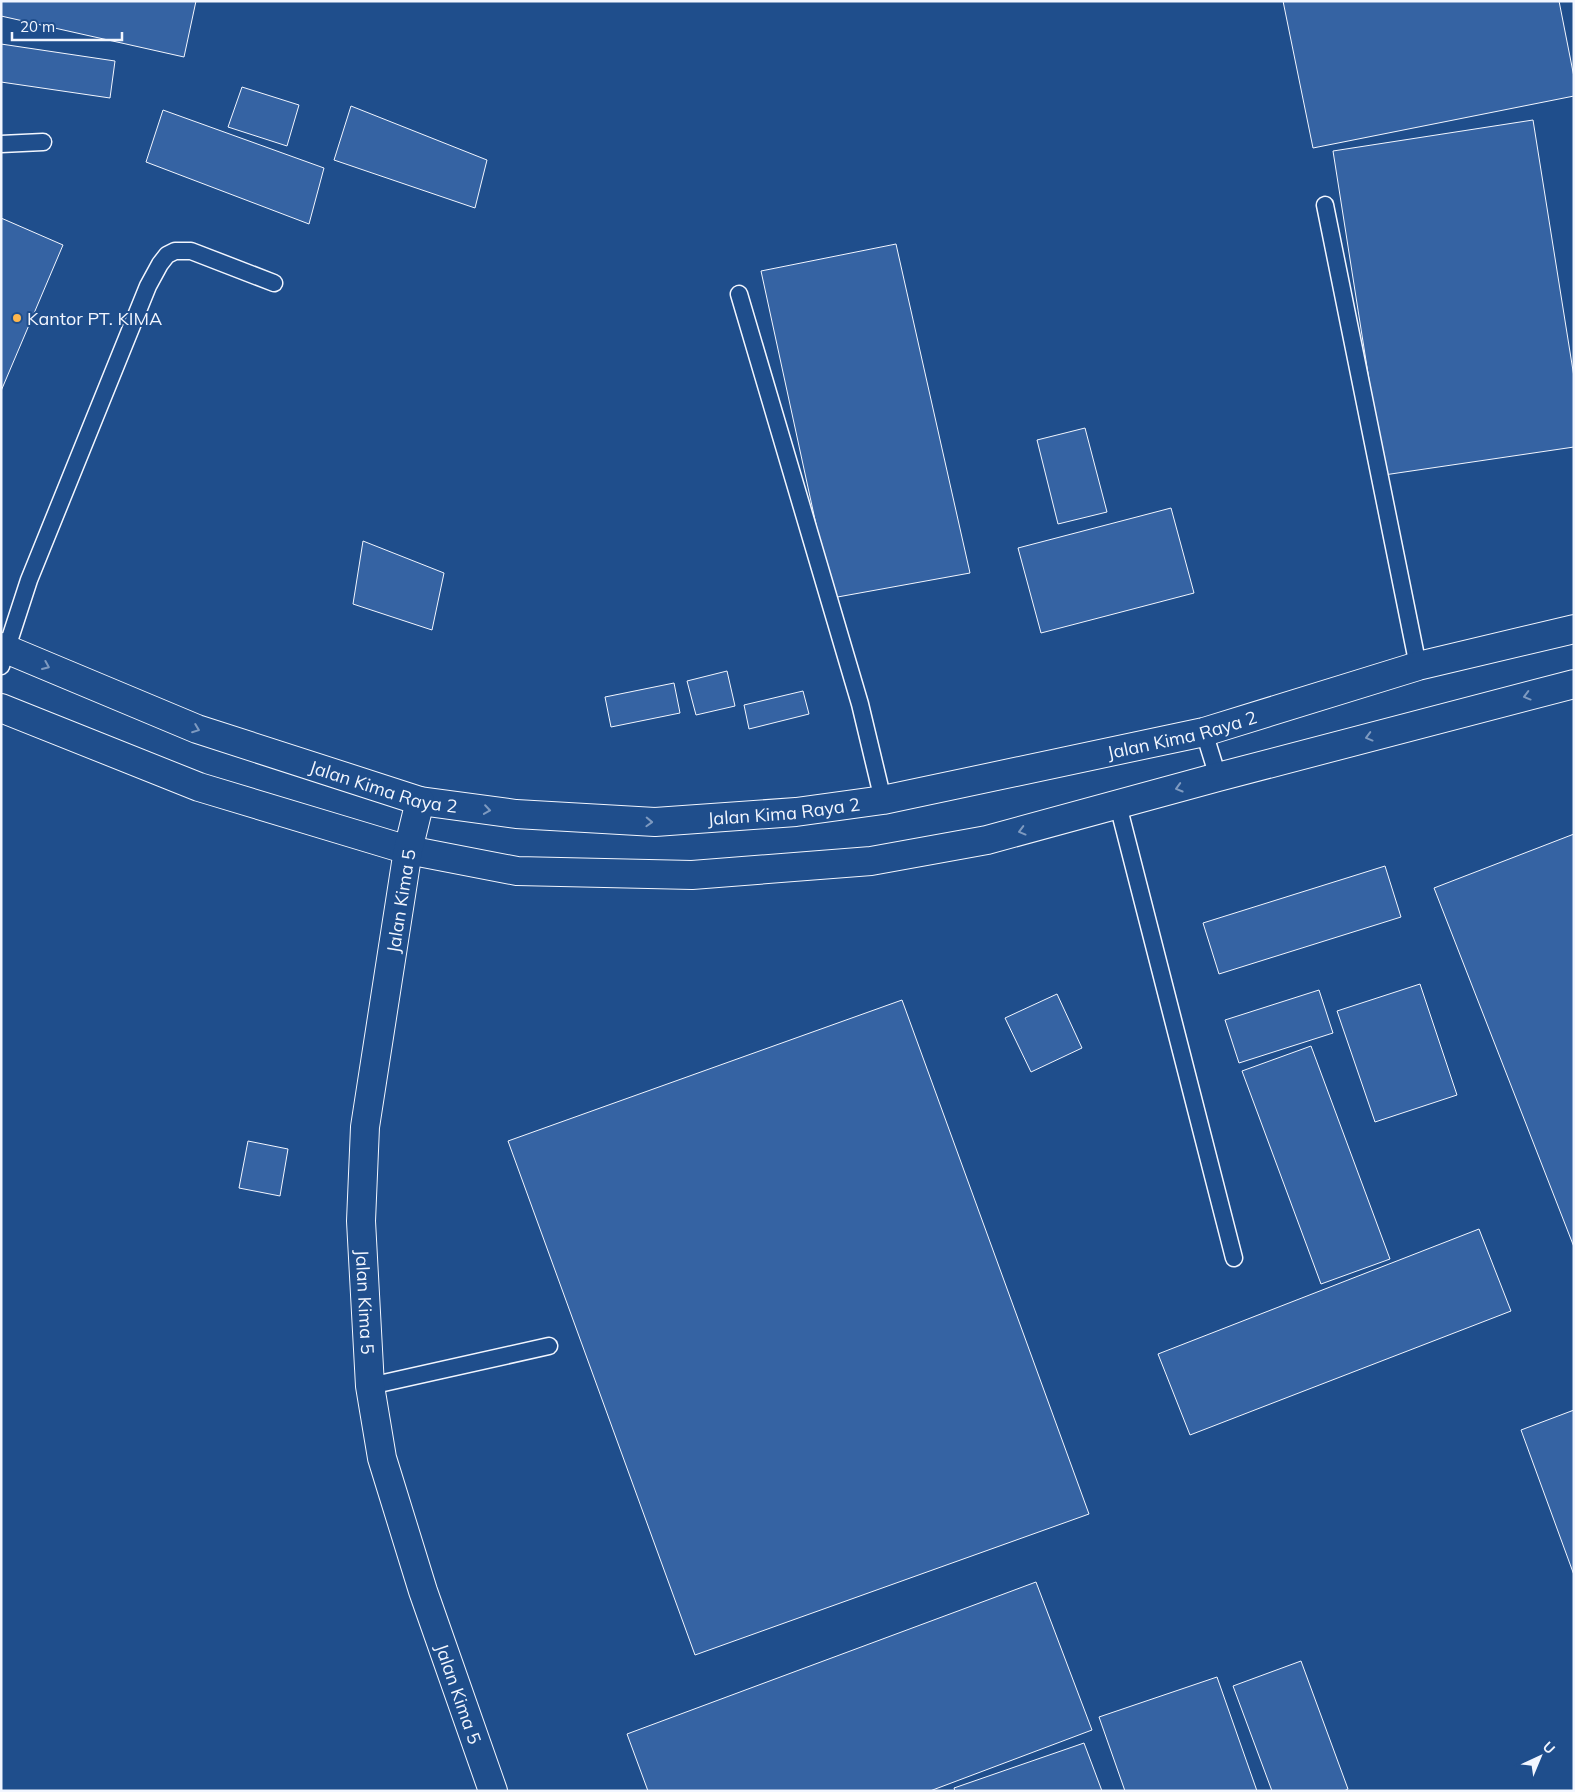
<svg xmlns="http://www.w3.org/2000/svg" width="1575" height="1792" font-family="Mulish,sans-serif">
<rect width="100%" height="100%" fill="#1f4e8c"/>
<path fill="#3563a3" stroke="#f2f6ff" d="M1,1H196L184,57L1,16Z
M1283,1H1559L1574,77V96L1313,148Z
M1,44L115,61L110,98L1,82Z
M242,87L299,105L287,146L228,127Z
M351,106L487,160L475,208L334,160Z
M163,110L324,168L309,224L146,162Z
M1533,120L1574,377V447L1384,475L1333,151Z
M1,218L63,245L1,391Z
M896,244L970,573L832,598L761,271Z
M1085,428L1107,512L1058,524L1037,440Z
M1171,508L1194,593L1041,633L1018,548Z
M363,541L444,573L432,630L353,604Z
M727,671L735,706L696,715L687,681Z
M674,683L680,713L611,727L605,697Z
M803,691L809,714L749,729L744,705Z
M1574,834V1247L1434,888Z
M1385,866L1401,917L1219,974L1203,923Z
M1420,984L1457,1095L1375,1122L1337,1011Z
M1319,990L1333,1033L1239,1063L1225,1020Z
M1057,994L1082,1048L1031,1072L1005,1018Z
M902,1000L1089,1514L695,1655L508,1141Z
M1311,1046L1390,1259L1321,1284L1242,1071Z
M248,1141L288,1149L280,1196L239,1188Z
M1479,1229L1511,1311L1190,1435L1158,1354Z
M1574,1410V1575L1521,1430Z
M1036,1582L1092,1730L930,1791H648L627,1734Z
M1301,1661L1348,1789L1344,1791H1272L1233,1686Z
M1217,1677L1257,1791H1125L1099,1717Z
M1084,1743L1102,1791H955L954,1788Z"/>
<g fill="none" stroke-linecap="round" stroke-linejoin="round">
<defs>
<path id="service" d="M1,144L43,142
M1325,205L1418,666
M739,294L860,704L883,800
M1,666L29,580L148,286L160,264L167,255L175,251H191L274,283
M1204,732L1218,777
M1118,805L1234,1258
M370,1386L549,1346"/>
<g id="minor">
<path id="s1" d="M1,647L197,729L420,801L516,814L655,822L796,812L883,800L1204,732L1418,666L1574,629"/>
<path d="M1,708L199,787L408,850L517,871L692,875L871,861L987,840L1218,777L1574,684"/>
<path id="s2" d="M420,801L408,850L365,1127L361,1221L370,1386L382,1458L423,1591L493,1791"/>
</g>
</defs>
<use href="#service" stroke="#f2f6ff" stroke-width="19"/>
<use href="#minor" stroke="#f2f6ff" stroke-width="30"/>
<use href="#service" stroke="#1f4e8c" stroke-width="16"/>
<use href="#minor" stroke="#1f4e8c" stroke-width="28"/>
</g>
<defs><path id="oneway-chevron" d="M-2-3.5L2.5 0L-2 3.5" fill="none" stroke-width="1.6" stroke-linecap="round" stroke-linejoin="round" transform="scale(1.25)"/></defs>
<g stroke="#7e9ac0">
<use href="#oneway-chevron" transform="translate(46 666) rotate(23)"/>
<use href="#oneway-chevron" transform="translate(1527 696) rotate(165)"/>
<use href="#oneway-chevron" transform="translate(196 729) rotate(21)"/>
<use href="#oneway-chevron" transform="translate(1369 737) rotate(165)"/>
<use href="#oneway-chevron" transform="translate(1179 788) rotate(164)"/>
<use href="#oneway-chevron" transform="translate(487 810) rotate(8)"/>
<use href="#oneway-chevron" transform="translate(649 822) rotate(2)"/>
<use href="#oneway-chevron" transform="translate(1022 831) rotate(165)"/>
</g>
<circle fill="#ffb74d" stroke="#1f4e8c" stroke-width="2" cx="17" cy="318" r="5"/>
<g text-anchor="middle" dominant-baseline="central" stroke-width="4" stroke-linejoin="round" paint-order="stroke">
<g font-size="18" fill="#f2f6ff" stroke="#1f4e8c" text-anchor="start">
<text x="27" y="318">Kantor PT. KIMA</text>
</g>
<g font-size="18" fill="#f2f6ff" stroke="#1f4e8c">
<text stroke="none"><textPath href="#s1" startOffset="1218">Jalan Kima Raya 2</textPath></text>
<text stroke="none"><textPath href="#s1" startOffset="408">Jalan Kima Raya 2</textPath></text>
<text stroke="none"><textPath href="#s1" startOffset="812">Jalan Kima Raya 2</textPath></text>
<text transform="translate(401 901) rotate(-81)">Jalan Kima 5</text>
<text stroke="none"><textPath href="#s2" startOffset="506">Jalan Kima 5</textPath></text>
<text stroke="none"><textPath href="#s2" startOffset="911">Jalan Kima 5</textPath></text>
</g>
</g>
<rect width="1575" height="1792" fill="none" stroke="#f2f6ff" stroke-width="5"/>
<g transform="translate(1540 1757) rotate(44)" stroke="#1f4e8c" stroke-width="4" paint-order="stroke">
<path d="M0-4L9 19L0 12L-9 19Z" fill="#f2f6ff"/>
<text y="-8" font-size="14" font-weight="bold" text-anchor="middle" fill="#f2f6ff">U</text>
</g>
<path d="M12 32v8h110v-8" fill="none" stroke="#f2f6ff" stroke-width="2.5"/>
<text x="20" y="32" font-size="15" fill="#f2f6ff" stroke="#1f4e8c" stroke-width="4" paint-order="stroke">20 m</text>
</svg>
